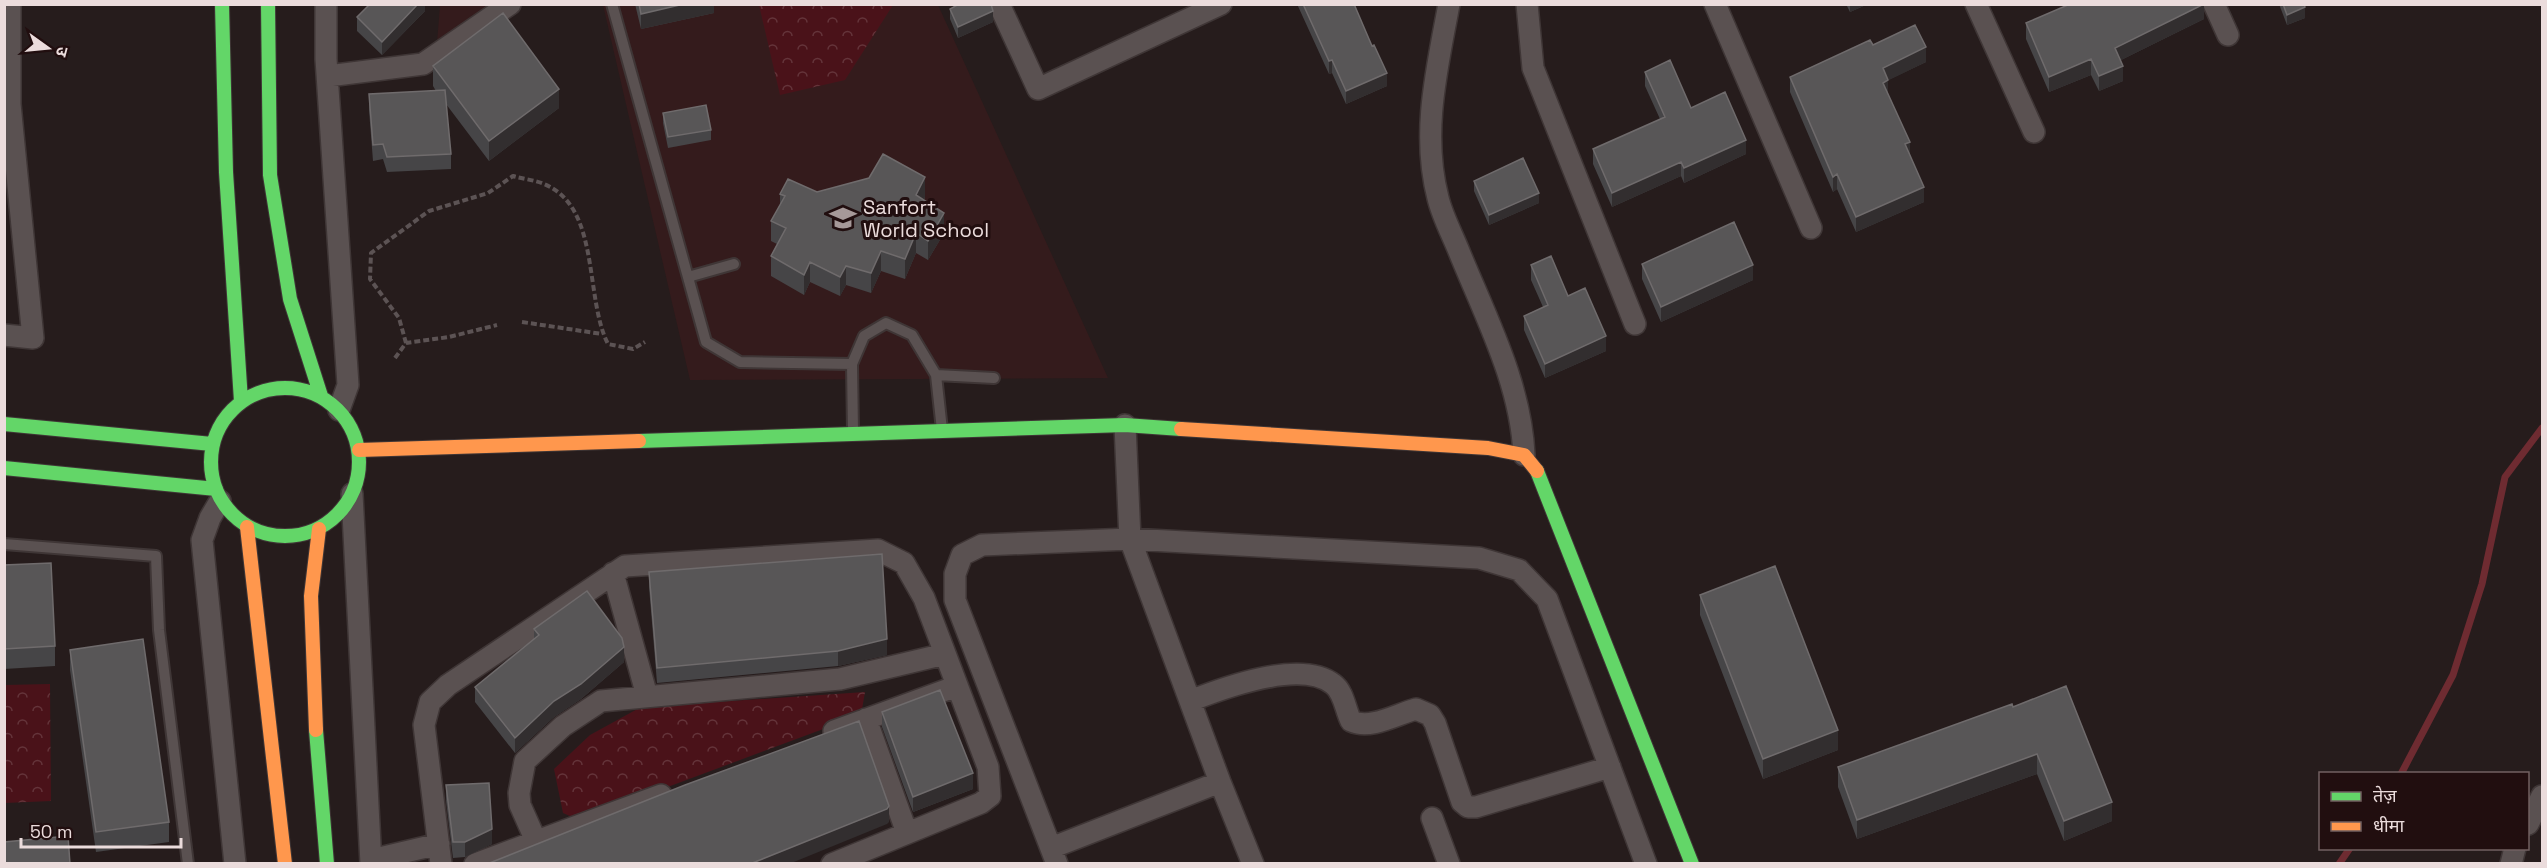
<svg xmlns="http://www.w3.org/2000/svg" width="2547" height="868" font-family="'Space Grotesk','Noto Sans Devanagari',sans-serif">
<defs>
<pattern id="park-crowns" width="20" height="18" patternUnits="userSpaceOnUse" patternTransform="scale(1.5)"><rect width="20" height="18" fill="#4a1219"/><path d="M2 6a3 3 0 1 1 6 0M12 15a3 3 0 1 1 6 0" fill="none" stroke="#64343a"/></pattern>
</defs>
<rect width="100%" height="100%" fill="#261c1c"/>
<path fill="#341b1c" d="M440,5H494L437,43Z
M603,5H938L1108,378L690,380Z"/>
<path fill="url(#park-crowns)" d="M759,5V4L893,5L845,80L780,95Z
M50,684L51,801L5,803V685Z
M865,692L861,715L579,820L563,813L554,769L590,735L641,707Z"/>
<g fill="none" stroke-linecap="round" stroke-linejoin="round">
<path stroke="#6e2b31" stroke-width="7" d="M2401,774L2453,675L2482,584L2505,477L2542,428
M2339,864L2350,848"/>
<defs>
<path id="lane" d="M612,4L706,342L740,362L852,364
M688,277L734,264
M936,375L994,378
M853,432L852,364L864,336L886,323L912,335L936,375L942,430
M4,544L156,556L159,630L188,864"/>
<path id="street" d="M326,4V59L348,385L339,410
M999,4L1038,89L1221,4
M1449,4C1437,69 1421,133 1438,198C1442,215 1451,232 1458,249C1485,316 1521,383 1524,455
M1527,4L1533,68L1635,324
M1715,4L1811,228
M1976,4L2034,132
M2214,4L2228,35
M328,76L423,64L510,4
M4,335L33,338L10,104V4
M1125,425L1130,539L1220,782L1253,864
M352,494L371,864
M220,501L210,518L202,540L235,864
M613,573L647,696
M1190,701C1223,688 1301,659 1333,684C1344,692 1345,709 1351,721C1371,730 1397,714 1416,709L1430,715L1435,723L1462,802L1468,807H1476L1610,767
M866,719L907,833
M834,731L957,686
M1432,818L1449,864
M2528,824L2542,796
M536,841L520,805L519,793L525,761L563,726L601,701L840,679L945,654
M1051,848L1220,782
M371,860L439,844
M441,864L424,725L430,702L448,685L625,566L878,550L904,563L924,598L988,767L990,796L981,803L832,864
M475,864L661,795
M1057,864L955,600V574L962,555L982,545L1130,539L1479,558L1519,570L1547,599L1646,864
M2511,864L2515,848"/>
<path id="fast" d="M222,4L226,172L241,401
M268,4L270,175L290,299L321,396
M211 462a74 74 0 1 1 148 0a74 74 0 1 1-148 0Z
M4,424L212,444
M639,441L1125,425L1181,429
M4,468L216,489
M1537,471L1692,864
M316,730L327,864"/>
<path id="slow" d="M1181,429L1488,448L1524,455L1537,471
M359,450L639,441
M247,527L285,864
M316,730L311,596L319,529"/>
</defs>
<use href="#lane" stroke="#3f3636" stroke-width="14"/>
<use href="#street" stroke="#3f3636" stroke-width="24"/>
<use href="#fast" stroke="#3f3636" stroke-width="16"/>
<use href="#slow" stroke="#3f3636" stroke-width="16"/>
<path stroke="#5c5354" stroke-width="4" stroke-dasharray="6 3" stroke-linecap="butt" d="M522,322L602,334
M406,343L399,318L370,279L371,253L429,211L488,193L513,176C523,179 535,180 544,184C601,207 584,297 608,344L633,349L645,342
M395,358L406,343L449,337L497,325"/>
<use href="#lane" stroke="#5a5151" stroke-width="10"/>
<use href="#street" stroke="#5a5151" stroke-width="21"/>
<use href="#fast" stroke="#63d668" stroke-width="14"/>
<use href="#slow" stroke="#ff974d" stroke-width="14"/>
</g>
<path fill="#464547" d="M425,4V11L382,55L357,31V17Z
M635,4H714V13L641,29Z
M1297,4H1354L1387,86L1346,104L1332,73L1329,74Z
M1846,4H1868L1850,12Z
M2279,4H2304L2305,18L2287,25Z
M950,9L993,22L958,38L950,19Z
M2204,19L2121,60L2123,81L2099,91L2091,75L2049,92L2026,39V23Z
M1873,45L1926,62L1888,80V94L1910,155L1924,202L1856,232L1837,189L1833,192L1790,92V77Z
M433,66L559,108L489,161L446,104L451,154V169L387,172L383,159L373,161L369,110V94L436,91L433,86Z
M1645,72L1691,108L1746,154L1684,183L1681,176L1612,207L1593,164V149L1660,119L1645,86Z
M663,113L711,130V140L668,148L663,123Z
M4,177L5,185V205H4Z
M1474,181L1539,203L1489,225L1474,191Z
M817,192L925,197L924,200L944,233L928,260L916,253L905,279L881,271L871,293L846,285L840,296L810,282L804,295L771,276V256L777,244L771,241V221L780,206V194Z
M1642,264L1753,280L1661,322L1642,279Z
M1531,265L1568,296L1606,351L1545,378L1524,330V316L1543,307L1531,280Z
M4,565L55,646V666L4,669Z
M649,572L887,655L838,666L657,683L649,587Z
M1700,595L1838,750L1763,779L1700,615Z
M534,629L624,662L581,699L554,717L515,753L475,702V687L534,639Z
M70,650L169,822V842L96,852L70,670Z
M2013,707L2112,821L2064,841L2037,774L1857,839L1838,787V767Z
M882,712L973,789L913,812L882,727Z
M446,785L492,844L465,857L453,858L446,801Z"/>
<path fill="#322e2f" d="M418,4H425V11L382,55V42Z
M684,4H714V13L641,29V14Z
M1850,4H1868L1850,12Z
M2204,4V19L2115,63V48Z
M2305,7V18L2287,25V15Z
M993,11V22L958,38V27Z
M1926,47V62L1883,83V68Z
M2091,59V75L2049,92V77Z
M1332,60V73L1329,74V61Z
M2123,66V81L2099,91V76Z
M1387,73V86L1346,104V91Z
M1888,80V96L1883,83Z
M559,89V108L489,161V141Z
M1746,140V154L1684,183V168Z
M1910,142V157L1905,144Z
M1681,162V176L1612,207V193Z
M1837,174V189L1833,192V177Z
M925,177V197L916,215V195Z
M1924,187V202L1856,232V217Z
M1539,193V203L1489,225V215Z
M944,213V233L928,260V241Z
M916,233V253L905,279V259Z
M881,251V271L871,293V273Z
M810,262V282L804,295V275Z
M1753,265V280L1661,322V307Z
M846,266V285L840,296V277Z
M1606,336V351L1545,378V364Z
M887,639V655L838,666V651Z
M624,647V662L581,699L554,717L515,753V738L554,701Z
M1838,730V750L1763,779V759Z
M2037,754V774L1857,839V820Z
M973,773V789L913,812V797Z
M2112,802V821L2064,841V821Z
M889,806V822L887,824L789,864H750Z
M492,829V844L465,857V842Z"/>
<path fill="#585657" stroke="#6f6b6c" stroke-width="1.5" d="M370,4H418L382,42L357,17Z
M639,4H684L641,14Z
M959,4H991L993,11L958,27L950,9Z
M1303,4H1354L1372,46L1374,45L1387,73L1346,91L1332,60L1329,61Z
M2070,4H2204L2115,48L2123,66L2099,76L2091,59L2049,77L2026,23Z
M2283,4H2304L2305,7L2287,15Z
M503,13L559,89L489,141L433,66Z
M1915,25L1926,47L1883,68L1888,80L1883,83L1910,142L1905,144L1924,187L1856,217L1837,174L1833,177L1790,77L1870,40L1873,45Z
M1670,60L1691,108L1725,92L1746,140L1684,168L1681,162L1612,193L1593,149L1665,117L1645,72Z
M445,90L451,154L387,157L383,144L373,145L369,94Z
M706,105L711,130L668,137L663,113Z
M883,154L925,177L916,195L944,213L928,241L916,233L905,259L881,251L871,273L846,266L840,277L810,262L804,275L771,256L786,228L771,221L785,196L780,194L788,179L817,192L869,178Z
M1523,158L1539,193L1489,215L1474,181Z
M1734,222L1753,265L1661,307L1642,264Z
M1551,256L1568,296L1585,288L1606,336L1545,364L1524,316L1548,305L1531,265Z
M882,554L887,639L838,651L657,668L649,572Z
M51,563L55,646L4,649V565Z
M1775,566L1838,730L1763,759L1700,595Z
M587,591L622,638L624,647L581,684L554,701L515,738L475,687L539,635L534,629Z
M143,639L169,822L96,832L70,650Z
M2066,686L2112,802L2064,821L2037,754L1857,820L1838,767L2012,704L2013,707Z
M940,690L973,773L913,797L882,712Z
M859,721L889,806L887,809L750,864H487L685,785Z
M489,783L492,829L465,842H453L446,785Z
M68,836L70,864H4V842Z"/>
<defs>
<symbol id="school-bare" viewBox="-9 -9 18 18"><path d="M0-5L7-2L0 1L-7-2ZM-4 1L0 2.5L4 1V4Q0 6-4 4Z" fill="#a69999" stroke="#210e0f" stroke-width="2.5" paint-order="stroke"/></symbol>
</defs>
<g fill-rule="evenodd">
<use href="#school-bare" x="824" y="199" width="38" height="38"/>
</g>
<g text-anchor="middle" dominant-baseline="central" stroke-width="6" stroke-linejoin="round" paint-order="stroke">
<g font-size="20" fill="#ebdcdc" stroke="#210e0f" text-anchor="start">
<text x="863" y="207">Sanfort<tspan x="863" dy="23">World School</tspan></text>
</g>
</g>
<rect width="2547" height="868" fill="none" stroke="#ebdcdc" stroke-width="12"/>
<rect x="2319" y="772" width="210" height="78" fill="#210e0f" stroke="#726061" stroke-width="1.5"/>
<rect x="2331" y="792" width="30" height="9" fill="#63d668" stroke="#726061" stroke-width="1.5"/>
<text x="2373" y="802" font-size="18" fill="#ebdcdc">तेज़</text>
<rect x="2331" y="822" width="30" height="9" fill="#ff974d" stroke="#726061" stroke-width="1.5"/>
<text x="2373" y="832" font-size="18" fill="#ebdcdc">धीमा</text>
<g transform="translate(48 48) rotate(105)" stroke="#210e0f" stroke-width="4.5" paint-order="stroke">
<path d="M0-4.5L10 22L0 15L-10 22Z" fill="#ebdcdc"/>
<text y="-9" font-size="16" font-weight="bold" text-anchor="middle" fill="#ebdcdc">उ</text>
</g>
<path d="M21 838v9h160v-9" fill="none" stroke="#ebdcdc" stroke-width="3"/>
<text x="30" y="838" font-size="18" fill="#ebdcdc" stroke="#210e0f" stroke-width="4.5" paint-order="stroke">50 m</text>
</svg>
